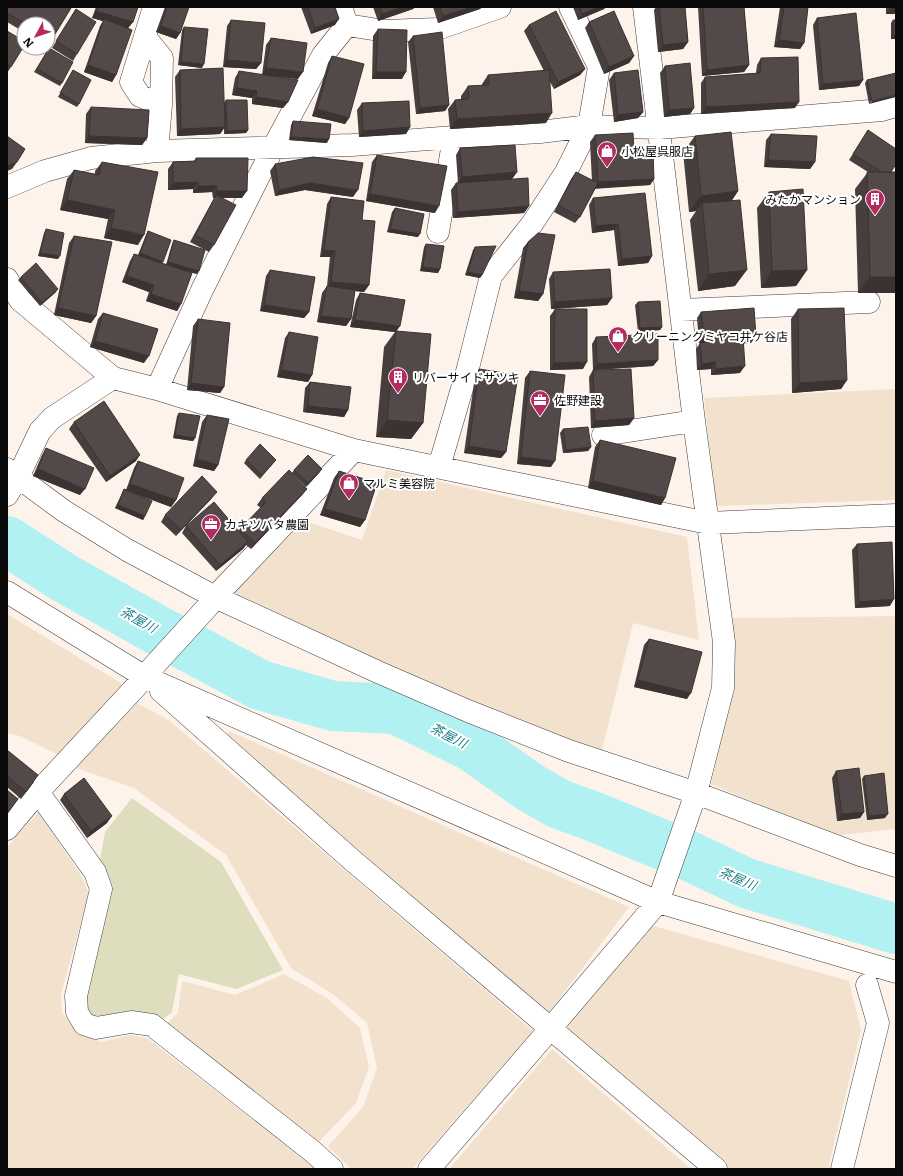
<svg xmlns="http://www.w3.org/2000/svg" width="903" height="1176" font-family="Literata,'Noto Sans JP',serif">
<rect width="100%" height="100%" fill="#fef3eb"/>
<path fill="#f2e2cd" d="M896,389V500L716,506L704,398Z
M386,470L687,537L699,640L633,623L601,755L500,716L226,594L299,519L362,540Z
M7,614L124,685L59,755L20,736L7,733Z
M896,616V829L832,836L711,784L735,682L732,618Z
M137,703L170,721L533,1031L412,1169H351L328,1146L363,1107L377,1068L367,1023L334,995L291,968L226,855L134,788L76,768Z
M229,731L629,907L546,1016L224,740Z
M39,812L82,877L89,894L61,994L62,1012L77,1033L101,1042L130,1035L147,1038L305,1160L314,1169H7V847Z
M650,925L849,981L861,1030L828,1169H730L564,1028Z
M284,974L327,998L360,1028L369,1067L356,1103L318,1143L166,1024L178,1013L182,981L235,995Z
M552,1049L691,1169H449Z"/>
<path fill="#deddbe" d="M132,798L221,862L283,970L236,989L179,974L172,1012L161,1021L99,1022L83,1010L99,865L105,832Z"/>
<g fill="none" stroke-linecap="round" stroke-linejoin="round">
<path stroke="#b2f1f2" stroke-width="50" d="M7,541L66,579L159,631L260,685L333,706L396,709L471,746L531,788L559,804L592,816L685,854L746,883L896,929"/>
<defs>
<path id="minor" d="M154,7L131,82L140,96L161,105
M341,7L347,25L385,31L437,29L500,7
M145,37L162,58L161,105L157,151
M7,187L45,171L91,158L157,151L352,145L454,137L540,132L589,126L659,128L882,110L896,106
M438,232L454,137
M7,279L20,300L113,378L157,389L354,450L708,523L896,515
M681,310L869,302
M157,389L202,290L273,148L323,55L347,25
M603,435L694,421
M439,467L468,368L491,276L532,224L566,172L589,126L599,67L570,7
M7,469L64,511L127,550L215,597L378,672L468,711L569,751L696,793L860,855L896,866
M7,495L18,477L40,431L52,418L113,378
M7,592L145,677L658,902L896,972
M161,691L352,860L716,1169
M38,792L95,872L101,889L76,996L77,1012L84,1024L96,1028L131,1022L152,1025L312,1151L332,1169
M7,829L38,792L145,677L151,669L211,603L215,597L354,450
M429,1169L550,1029L658,902L696,793L723,688L724,642L694,421L644,7
M842,1169L878,1023L867,985"/>
</defs>
<use href="#minor" stroke="#3e3e3e" stroke-width="23"/>
<use href="#minor" stroke="#fff" stroke-width="22"/>
</g>
<path fill="#473f3e" d="M7,7H73L71,8L48,45V24H24V32L7,22Z
M96,7H138L133,22L128,28L116,75L112,82L84,72L100,26L103,21L92,18Z
M165,7H189L180,33L176,39L156,32Z
M301,7H335V25L311,34Z
M373,7H415L413,9L378,21Z
M433,7H482L480,9L438,23Z
M573,7H606L604,9L578,20Z
M656,7H685L688,42L683,49L658,52L654,10Z
M698,7H744L749,65L744,72L702,76Z
M780,7H808L804,43L800,49L774,47Z
M886,7H896V14H886Z
M76,9L77,54L73,61L52,48Z
M817,18L863,80L859,86L819,90L813,25Z
M231,20L261,63L256,69L223,67L227,26Z
M893,20H896V39H891V23Z
M589,22L634,56L629,63L604,74L585,28Z
M529,25L585,69L580,75L554,89L550,82L546,123L450,129L448,109L455,100L461,99V96L468,86L482,85V84L488,75L544,71L524,31Z
M184,27L202,68L178,65L182,30Z
M378,29L402,79H372L373,36Z
M7,31L11,67L7,73Z
M413,36L449,105L445,111L416,114L408,42Z
M271,38L298,79L262,75L266,45Z
M49,48L62,83L60,86L34,72Z
M332,56L349,118L345,124L312,116L328,63Z
M761,58L795,108L701,114V83L705,77L756,73L757,65Z
M665,66L694,108L690,114L664,117L660,73Z
M73,70L79,104L77,107L58,97Z
M180,70L224,103L226,100L248,130L246,133L224,134V128L220,134L177,136L175,77Z
M239,71L288,102L283,108L252,104V98L232,95L235,78Z
M614,73L643,112L638,118L614,122L609,80Z
M896,73L869,104L865,83L867,80Z
M362,103L410,127L406,134L359,137L357,110Z
M91,107L147,138L142,145L85,143L86,114Z
M293,121L327,143L289,140L291,125Z
M868,130L891,172H896V293H858L855,189L868,172L849,160Z
M771,134L815,162L810,169L764,167L766,140Z
M595,135L634,152L654,179L650,185L595,188L580,217L575,223L554,212L571,179L576,172L592,181L590,142Z
M695,136L738,191L732,200L735,286L698,291L690,220L696,211L689,212L683,152Z
M460,148L517,172L512,179L529,206L524,213L453,218L451,190L456,183H458L456,155Z
M377,155L435,213L366,201L372,162Z
M196,158L242,198H221L214,245L209,252L190,242L212,202L215,198H213L212,192L193,193V189L168,190V169L173,162L194,161Z
M102,162L138,245L104,238L108,219L60,210L67,179L74,170L95,174V171Z
M275,164L353,197L305,190L275,196L270,171Z
M769,192L807,270L796,286L761,288L757,208Z
M331,197L362,220L369,285L364,292L355,291L351,319L346,326L317,322L322,293L327,286L330,257H320L327,204Z
M593,198L652,256L648,263L618,266L614,230L592,233L589,205Z
M395,208L418,237L387,232L392,212Z
M46,229L58,259L38,256L44,233Z
M148,231L162,263L166,265L172,244L174,240L197,274L186,271L181,304L177,311L146,301L149,292L122,282L130,261L134,254L138,255L146,235Z
M74,236L96,316L91,323L54,315L69,243Z
M528,242L543,294L538,301L514,298L523,248Z
M426,244L440,269L438,273L420,271L424,247Z
M475,247L482,275L480,278L465,275L473,250Z
M270,270L309,312L304,318L260,311L266,276Z
M553,272L612,298L607,305L551,309L549,279Z
M21,277L56,292L40,306L18,280Z
M360,293L397,331L423,423L411,439L376,437L384,347L395,332L350,327L356,300Z
M638,302L662,327L660,330L638,332L635,305Z
M555,309L583,369L550,370V316Z
M798,309L847,380L841,389L792,393L791,319Z
M701,312L751,343H744L740,373L711,375V369L697,370L696,349L700,343H699L697,318Z
M103,313L144,363L90,347L98,319Z
M198,319L224,387L220,393L187,390L193,326Z
M289,332L312,375L308,382L277,377L285,338Z
M596,337L658,360L653,366L593,370L592,344Z
M479,369L506,452L501,458L464,453L475,376Z
M593,370L634,418L629,425L591,428L589,377Z
M530,371L551,467L517,464L525,378Z
M310,382L348,410L344,417L303,412L305,388Z
M179,413L195,438L193,441L173,438L177,416Z
M207,415L218,465L214,471L193,466L202,422Z
M74,422L136,461L106,482L69,429Z
M563,429L591,447L588,451L563,453L560,433Z
M600,440L665,498L661,505L588,488L595,447Z
M46,448L80,495L33,476L42,455Z
M246,460H276L260,479L244,463Z
M138,461L176,500L171,507L130,492L145,516L143,520L115,508L122,493L124,489L126,490L134,468Z
M322,469L319,473L306,487L292,473L294,470Z
M339,471L365,520L360,527L320,515L334,478Z
M307,489L302,495L251,549L246,545L243,549L216,571L182,533L186,526L238,531L261,508L257,505L262,498Z
M212,498L176,536L161,522L165,515Z
M857,544L890,606L855,608L852,550Z
M649,639L687,699L634,687L644,645Z
M7,750L34,782L21,799L7,787Z
M836,771L864,812L860,818L837,821L832,778Z
M864,776L885,818L867,820L862,779Z
M64,794L107,823L87,838L60,800Z"/>
<path fill="#3a3332" d="M404,7H415L413,9L378,21L382,14Z
M472,7H482L480,9L438,23L443,16Z
M599,7H606L604,9L578,20L582,14Z
M835,7H868L834,8Z
M891,7H896V14H886Z
M96,11L133,22L128,28L104,19L103,21L92,18Z
M339,19L335,25L311,34L315,28Z
M161,26L180,33L176,39L156,32Z
M893,35L896,36V39H891Z
M779,40L804,43L800,49L774,47Z
M688,42L683,49L658,52L663,45Z
M634,56L629,63L604,74L609,67Z
M227,60L261,63L256,69L223,67Z
M181,62L204,64L202,68L178,65Z
M88,65L116,75L112,82L84,72Z
M749,65L744,72L702,76L707,70Z
M266,68L303,72L298,79L262,75Z
M585,69L580,75L554,89L558,82Z
M376,72H406L402,79H372Z
M863,80L859,86L819,90L823,84Z
M237,88L257,91L252,98L232,95Z
M896,95V97L869,104L872,101Z
M256,97L288,102L283,108L252,104Z
M799,102L795,108L701,114L706,107Z
M449,105L445,111L416,114L420,108Z
M694,108L690,114L664,117L669,110Z
M317,109L349,118L345,124L312,116Z
M643,112L638,118L614,122L618,115Z
M552,113L546,123L450,129L457,119Z
M225,127L220,134L177,136L181,129Z
M410,127L406,134L359,137L363,131Z
M248,130L246,133L224,134L227,131Z
M89,136L147,138L142,145L85,143Z
M291,137L329,139L327,143L289,140Z
M768,160L815,162L810,169L764,167Z
M17,162L12,169L7,171V166Z
M517,172L512,179L458,184L462,177Z
M654,179L650,185L593,189L598,182Z
M198,182L193,189L168,190L173,183Z
M310,183L358,190L353,197L305,190L275,196L279,190Z
M198,186H217L212,192L193,193Z
M217,191H247L242,198H215L216,195L215,198H213Z
M738,191L727,208L702,203L696,211L689,212L701,196Z
M370,194L439,206L435,213L366,201Z
M67,200L115,210L108,219L60,210Z
M529,206L524,213L453,218L458,212Z
M618,224L614,230L592,233L596,226Z
M111,228L144,235L138,245L104,238Z
M390,229L420,234L418,237L387,232Z
M324,250L335,251L330,257H320Z
M40,253L60,256L58,259L38,256Z
M140,253L163,262L160,265L138,256Z
M652,256L648,263L618,266L622,259Z
M168,262L199,271L197,274L165,265Z
M423,267L440,269L438,273L420,271Z
M747,270L735,286L698,291L709,274Z
M807,270L796,286L761,288L772,271Z
M468,272L482,275L480,278L465,275Z
M127,276L154,285L149,292L122,282Z
M870,277H896V293H858Z
M331,282L369,285L364,292L327,288Z
M58,289L56,292L40,306L42,303Z
M519,291L543,294L538,301L514,298Z
M151,294L181,304L177,311L146,301Z
M612,298L607,305L551,309L555,302Z
M264,305L309,312L304,318L260,311Z
M58,308L96,316L91,323L54,315Z
M321,316L351,319L346,326L317,322Z
M355,320L400,326L396,332V331L395,332L350,327Z
M662,327L660,330L638,332L640,328Z
M714,336L710,342L699,343L704,337Z
M756,336L751,343L739,344L743,337Z
M95,341L149,356L144,363L90,347Z
M658,360L653,366L593,370L597,364Z
M587,362L583,369L550,370L554,363Z
M715,362L711,369L697,370L702,364Z
M745,366L740,373L711,375L716,369Z
M281,370L312,375L308,382L277,377Z
M847,380L841,389L792,393L799,383Z
M191,383L224,387L220,393L187,390Z
M308,406L348,410L344,417L303,412Z
M634,418L629,425L591,428L595,421Z
M387,420L423,423L411,439L376,437Z
M175,435L195,438L193,441L173,438Z
M469,446L506,452L501,458L464,453Z
M591,447L588,451L563,453L566,450Z
M140,455L136,461L106,482L110,476Z
M521,457L555,461L551,467L517,464Z
M197,459L218,465L214,471L193,466Z
M38,469L85,489L80,495L33,476Z
M322,469L319,473L306,487L308,483Z
M593,481L665,498L661,505L588,488Z
M130,484L176,500L171,507L126,490Z
M307,489L302,495L251,549L255,543Z
M217,492L212,498L176,536L181,530Z
M118,505L145,516L143,520L115,508Z
M325,509L365,520L360,527L320,515Z
M248,542L243,549L216,571L220,565Z
M894,599L890,606L855,608L859,602Z
M638,680L691,693L687,699L634,687Z
M864,812L860,818L837,821L842,814Z
M888,814L885,818L867,820L869,816Z
M112,816L107,823L87,838L91,831Z"/>
<path fill="#534948" stroke="#3a3332" d="M7,7H69L71,8L52,39L48,37V24H26L7,13Z
M98,7H138L133,22L96,11Z
M167,7H189L180,33L161,26Z
M308,7H335L339,19L315,28Z
M380,7H404L382,14Z
M440,7H472L443,16Z
M580,7H599L582,14Z
M659,7H685L688,42L663,45Z
M703,7H744L749,65L707,70Z
M784,7H808L804,43L779,40Z
M76,9L96,22L77,54L56,41Z
M556,11L585,69L558,82L529,25Z
M614,11L634,56L609,67L589,22Z
M856,13L863,80L823,84L817,18Z
M104,19L132,30L116,75L88,65Z
M231,20L265,23L261,63L227,60Z
M893,20H896V36L893,35Z
M184,27L208,29L204,64L181,62Z
M378,29L407,30L406,72H376Z
M7,31L24,41V46L11,67L7,64Z
M442,32L449,105L420,108L413,36Z
M271,38L307,43L303,72L266,68Z
M49,48L73,62L62,83L37,69Z
M332,56L364,64L349,118L317,109Z
M798,57L799,102L706,107L705,77L760,73L761,58Z
M690,63L694,108L669,110L665,66Z
M223,68L225,127L181,129L180,70Z
M73,70L91,80L79,104L60,93Z
M549,70L552,113L457,119L455,100L469,99L468,86L489,85L488,75Z
M638,70L643,112L618,115L614,73Z
M239,71L298,80L288,102L256,97L257,91L237,88Z
M896,73V95L872,101L867,80Z
M226,100H247L248,130L227,131Z
M409,101L410,127L363,131L362,103Z
M91,107L149,110L147,138L89,136Z
M293,121L331,124L329,139L291,137Z
M868,130L896,149V164L891,172H882L853,154Z
M731,132L738,191L701,196L695,136Z
M633,133L634,152L653,151L654,179L598,182L595,135Z
M771,134L817,136L815,162L768,160Z
M7,136L25,149L17,162L7,166Z
M515,145L517,172L462,177L460,148Z
M377,155L447,166L439,206L370,194Z
M313,157L363,163L358,190L310,183L279,190L275,164Z
M196,158H248L247,191H217V186H198V182L173,183V162L196,161Z
M102,162L158,172L144,235L111,228L115,210L67,200L74,170L99,175Z
M576,172L598,183L580,217L558,205Z
M867,172H896V277H870Z
M528,178L529,206L458,212L456,183Z
M803,189L807,270L772,271L769,192Z
M645,193L652,256L622,259L618,224L596,226L593,198Z
M216,195L236,205L214,245L195,235Z
M331,197L364,201L362,220L375,221L369,285L331,282L335,251L324,250Z
M740,200L747,270L709,274L702,203Z
M395,208L424,214L420,234L390,229Z
M46,229L64,233L60,256L40,253Z
M148,231L171,240L163,262L140,253Z
M538,233L555,235L543,294L519,291L528,242Z
M74,236L112,242L96,316L58,308Z
M174,240L205,250L199,271L168,262Z
M426,244L444,246L440,269L423,267Z
M496,246L482,275L468,272L475,247Z
M134,254L192,273L181,304L151,294L154,285L127,276Z
M36,263L58,289L42,303L21,277Z
M610,269L612,298L555,302L553,272Z
M270,270L315,277L309,312L264,305Z
M327,286L355,290L351,319L321,316Z
M360,293L405,300L400,326L355,320Z
M660,301L662,327L640,328L638,302Z
M754,308L756,336L743,337L745,366L716,369L715,362L702,364L700,343L715,341L714,336L704,337L701,312Z
M844,308L847,380L799,383L798,309Z
M555,309H587V362L554,363Z
M103,313L158,329L149,356L95,341Z
M198,319L230,323L224,387L191,383Z
M396,331L431,334L423,423L387,420Z
M289,332L318,337L312,375L281,370Z
M658,334V360L597,364L596,337Z
M479,369L518,375L506,452L469,446Z
M631,369L634,418L595,421L593,370Z
M530,371L565,375L555,461L521,457Z
M310,382L351,387L348,410L308,406Z
M104,401L140,455L110,476L74,422Z
M179,413L200,416L195,438L175,435Z
M207,415L229,419L218,465L197,459Z
M588,427L591,447L566,450L563,429Z
M600,440L676,458L665,498L593,481Z
M260,444L276,460L262,475L246,460Z
M46,448L94,468L85,489L38,469Z
M308,455L322,469L308,483L294,470Z
M138,461L184,478L176,500L130,484Z
M289,470L307,489L255,543L240,529L266,502L262,498Z
M339,471L377,483L365,520L325,509Z
M202,476L217,492L181,530L165,515Z
M124,489L152,501L145,516L118,505Z
M214,502L248,542L220,565L186,526Z
M892,542L894,599L859,602L857,544Z
M649,639L702,652L691,693L638,680Z
M7,750L38,775L26,792L7,776Z
M859,768L864,812L842,814L836,771Z
M884,773L888,814L869,816L864,776Z
M84,778L112,816L91,831L64,794Z
M7,790L18,799L7,814Z"/>
<defs>
<symbol id="shop-pin" viewBox="-11 -11 22 30"><path d="M0 17L-7.5 6A9.5 9.5 0 1 1 7.5 6Z" fill="#b32b61" stroke="#fff"/><path d="M-5-2.5h2.3a2.7 3.5 0 0 1 5.4 0H5L5.5 6h-11ZM-1.5-2.5h3a1.5 2.3 0 0 0-3 0Z" fill="#fff"/></symbol>
<symbol id="building-pin" viewBox="-11 -11 22 30"><path d="M0 17L-7.5 6A9.5 9.5 0 1 1 7.5 6Z" fill="#b32b61" stroke="#fff"/><path d="M-4-6H4V6H1V3H-1V6H-4ZM-2.5-4.3h1.7v1.8h-1.7ZM.8-4.3h1.7v1.8H.8ZM-2.5-1h1.7V.8h-1.7ZM.8-1h1.7V.8H.8Z" fill="#fff"/></symbol>
<symbol id="office-pin" viewBox="-11 -11 22 30"><path d="M0 17L-7.5 6A9.5 9.5 0 1 1 7.5 6Z" fill="#b32b61" stroke="#fff"/><path d="M-6-3h4V-5.5h4V-3h4V5H-6ZM-1-4.5V-3h2v-1.5ZM-6 0V1H6V0Z" fill="#fff"/></symbol>
</defs>
<g fill-rule="evenodd">
<use href="#shop-pin" x="596" y="140" width="22" height="30"/>
<use href="#building-pin" x="864" y="188" width="22" height="30"/>
<use href="#shop-pin" x="607" y="325" width="22" height="30"/>
<use href="#building-pin" x="387" y="366" width="22" height="30"/>
<use href="#office-pin" x="529" y="389" width="22" height="30"/>
<use href="#shop-pin" x="338" y="472" width="22" height="30"/>
<use href="#office-pin" x="200" y="513" width="22" height="30"/>
</g>
<g text-anchor="middle" dominant-baseline="central" stroke-width="4" stroke-linejoin="round" paint-order="stroke">
<g font-size="12" fill="#0b0b0b" stroke="#fff" text-anchor="start">
<text x="621" y="151">小松屋呉服店</text>
<text x="861" y="199" text-anchor="end">みたかマンション</text>
<text x="632" y="336">クリーニングミヤコ井ケ谷店</text>
<text x="412" y="377">リバーサイドサツキ</text>
<text x="554" y="400">佐野建設</text>
<text x="363" y="483">マルミ美容院</text>
<text x="225" y="524">カキツバタ農園</text>
</g>
<g font-size="13" font-style="italic" fill="#1b7f89" stroke="#fff">
<text transform="translate(139 619) rotate(29)">茶屋川</text>
<text transform="translate(449 735) rotate(27)">茶屋川</text>
<text transform="translate(738 878) rotate(23)">茶屋川</text>
</g>
</g>
<rect width="903" height="1176" fill="none" stroke="#0b0b0b" stroke-width="16"/>
<g transform="translate(36 36) rotate(230)"><circle r="19" fill="#ffffff" stroke="#9d9d9d"/>
<path d="M0-3L7 15L0 10L-7 15Z" fill="#b32b61"/>
<text y="-6" font-size="11" font-weight="bold" text-anchor="middle" fill="#0b0b0b">N</text>
</g>
</svg>
